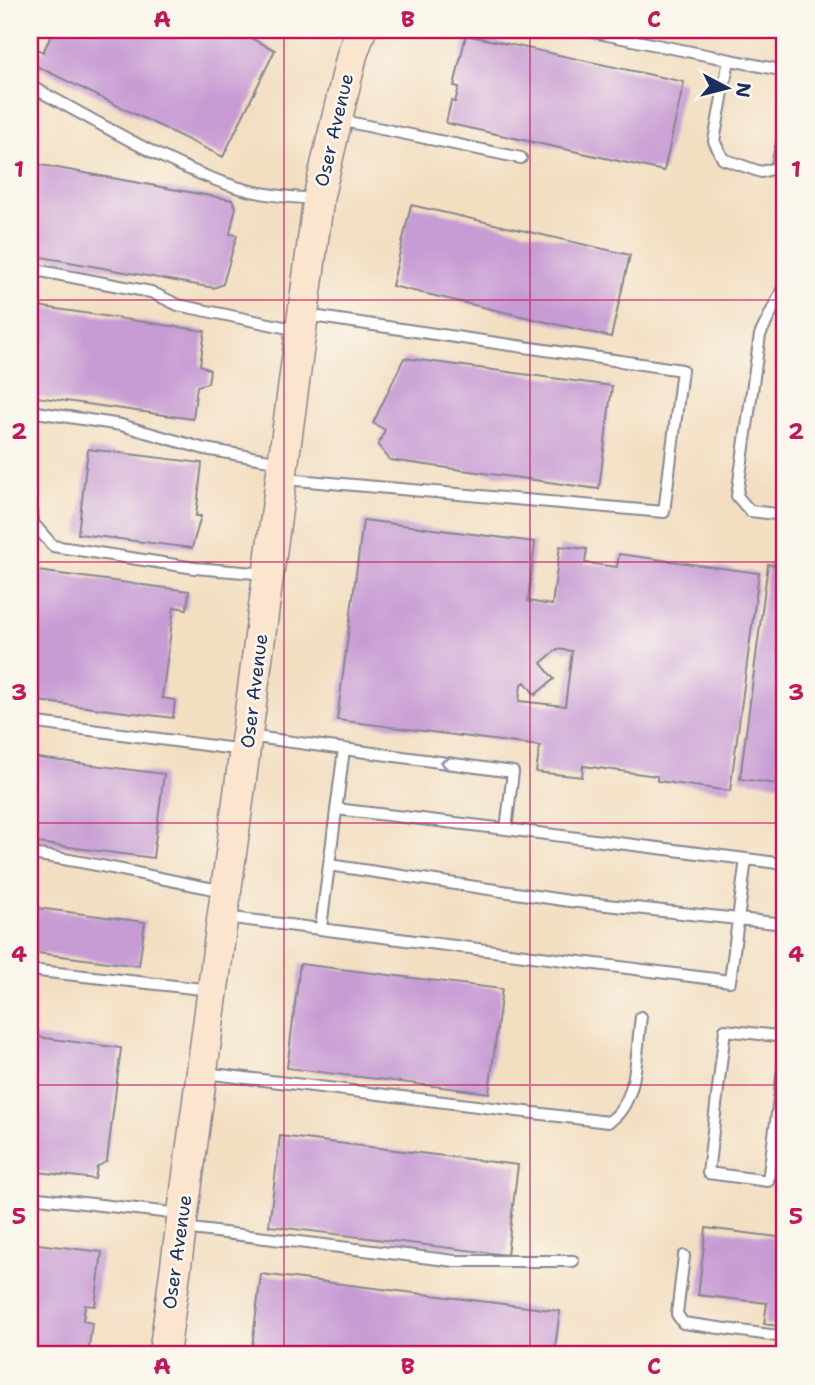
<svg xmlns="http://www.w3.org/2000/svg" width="815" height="1385" font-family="'Shantell Sans',sans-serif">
<rect width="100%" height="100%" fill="#fbf7ec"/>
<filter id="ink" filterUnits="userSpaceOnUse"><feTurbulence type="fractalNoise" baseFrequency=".0143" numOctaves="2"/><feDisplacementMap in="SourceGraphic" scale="14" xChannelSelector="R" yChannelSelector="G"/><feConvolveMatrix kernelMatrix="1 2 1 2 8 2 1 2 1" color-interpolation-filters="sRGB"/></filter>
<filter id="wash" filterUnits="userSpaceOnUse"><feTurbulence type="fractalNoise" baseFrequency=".00686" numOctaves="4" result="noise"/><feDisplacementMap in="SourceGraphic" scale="28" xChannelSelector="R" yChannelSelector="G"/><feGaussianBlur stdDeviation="1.57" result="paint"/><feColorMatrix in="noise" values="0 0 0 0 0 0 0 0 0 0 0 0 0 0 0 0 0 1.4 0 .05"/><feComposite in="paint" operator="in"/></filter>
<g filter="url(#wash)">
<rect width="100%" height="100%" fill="#f2dec1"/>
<g id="blocks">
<path fill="#c79cd4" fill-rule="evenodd" d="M54,30H234L275,50L223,157L30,63L33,47L43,52Z
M466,35L684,82L664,171L446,123L451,101L455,102L459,87L454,86Z
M30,163L232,200L236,207L230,234L237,235L223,284L214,288L30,255Z
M411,205L630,255L611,337L392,286Z
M30,305L205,331L200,365L210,370L208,383L197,386L193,419L30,396Z
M404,358L612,386L599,489L390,460L378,445L385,430L373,423Z
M88,449L202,463L196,516H201L192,548L78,534Z
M363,520L535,542L528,601L552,605L560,546L587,549L585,563L617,567L619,554L759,573L730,791L657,781V776L583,766L582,777L536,772L540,746L337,720ZM557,649L572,651L565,706L519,701L521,685L525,682L535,695L554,679L541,663Z
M768,564L785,567V785L740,779Z
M30,570L189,591L187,609L174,607L162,698L175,700L173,718L30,700Z
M30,757L164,774L153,858L30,842Z
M784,790H785V825H779Z
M30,907L145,922L139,966L30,952Z
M300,964L502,989L489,1093L287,1068Z
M30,1036L121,1048L107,1161L97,1167L95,1179L30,1171Z
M280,1136L518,1165L507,1255L269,1226Z
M706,1228L785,1238V1327L764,1324L767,1303L698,1295Z
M30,1243L102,1252L95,1306L85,1305L83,1321L92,1323L88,1355H30Z
M261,1274L560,1311L554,1355H251Z"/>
</g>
</g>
<g filter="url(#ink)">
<use href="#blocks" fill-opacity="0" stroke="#868690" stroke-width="2"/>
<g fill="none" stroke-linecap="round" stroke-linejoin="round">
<defs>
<path id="lane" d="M583,30L785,71
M729,60L714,141L723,159L761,172L776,168L785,131
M30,86C97,121 164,164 236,187C262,195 289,197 315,199
M339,120L521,158
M30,269L151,292L178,305L298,330
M785,284L760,335L737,496L750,511L785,515
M30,411L121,425L205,449L281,462
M285,479L664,512L682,370L305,315
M30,497L32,522L53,546L195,568L267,574
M30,722L243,750
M336,809L506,829
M30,854C95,862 159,879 225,891
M746,859L785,864
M329,865L569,901L785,924
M225,917L730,981L746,859L506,829L513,772L248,736
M321,927L344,749
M30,970L211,990
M785,1037L725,1030L708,1173L768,1181L785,1054
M205,1073L608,1122C639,1104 636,1050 641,1017
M30,1197L180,1214
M183,1228L455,1261H573
M684,1256L677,1314L683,1323L785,1337"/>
<path id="secondary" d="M164,1355L319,195L352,55L361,30"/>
</defs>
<use href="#lane" stroke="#868690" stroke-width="14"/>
<use href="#secondary" stroke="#868690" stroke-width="33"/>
<use href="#lane" stroke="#fff" stroke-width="10"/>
<use href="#secondary" stroke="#fce5cf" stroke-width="30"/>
</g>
<defs><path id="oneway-chevron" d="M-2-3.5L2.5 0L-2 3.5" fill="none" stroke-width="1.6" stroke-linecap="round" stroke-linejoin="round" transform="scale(1.75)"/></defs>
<use stroke="#8d97ae" href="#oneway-chevron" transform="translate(445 763) rotate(-172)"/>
</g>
<path fill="none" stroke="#c2185b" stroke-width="2" stroke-opacity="0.55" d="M284,30V1355M530,30V1355M30,300H785M30,562H785M30,823H785M30,1085H785"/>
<g text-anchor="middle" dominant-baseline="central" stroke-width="5" stroke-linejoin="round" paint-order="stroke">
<g font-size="19" fill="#1b2f5e" stroke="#fbf7ec">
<text transform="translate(334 130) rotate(-77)">Oser Avenue</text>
<text transform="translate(254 691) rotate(-83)">Oser Avenue</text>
<text transform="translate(177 1252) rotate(-82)">Oser Avenue</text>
</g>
</g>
<rect width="815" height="1385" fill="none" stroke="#fbf7ec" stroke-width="77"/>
<g transform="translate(727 88) rotate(97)" stroke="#fbf7ec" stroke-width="5" paint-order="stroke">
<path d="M0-5L12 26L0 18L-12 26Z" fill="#1b2f5e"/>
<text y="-10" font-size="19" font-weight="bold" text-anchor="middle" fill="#1b2f5e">N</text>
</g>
<rect x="38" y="38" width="738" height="1308" fill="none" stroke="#c2185b" stroke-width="2.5"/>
<g font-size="23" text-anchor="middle" font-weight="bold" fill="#c2185b">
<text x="162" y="27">A</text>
<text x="408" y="27">B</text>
<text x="654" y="27">C</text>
<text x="19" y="177">1</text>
<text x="796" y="177">1</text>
<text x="19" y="439">2</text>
<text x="796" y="439">2</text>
<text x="19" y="700">3</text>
<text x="796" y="700">3</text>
<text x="19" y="962">4</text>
<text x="796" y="962">4</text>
<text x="19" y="1224">5</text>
<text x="796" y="1224">5</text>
<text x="162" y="1374">A</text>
<text x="408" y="1374">B</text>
<text x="654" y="1374">C</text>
</g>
</svg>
